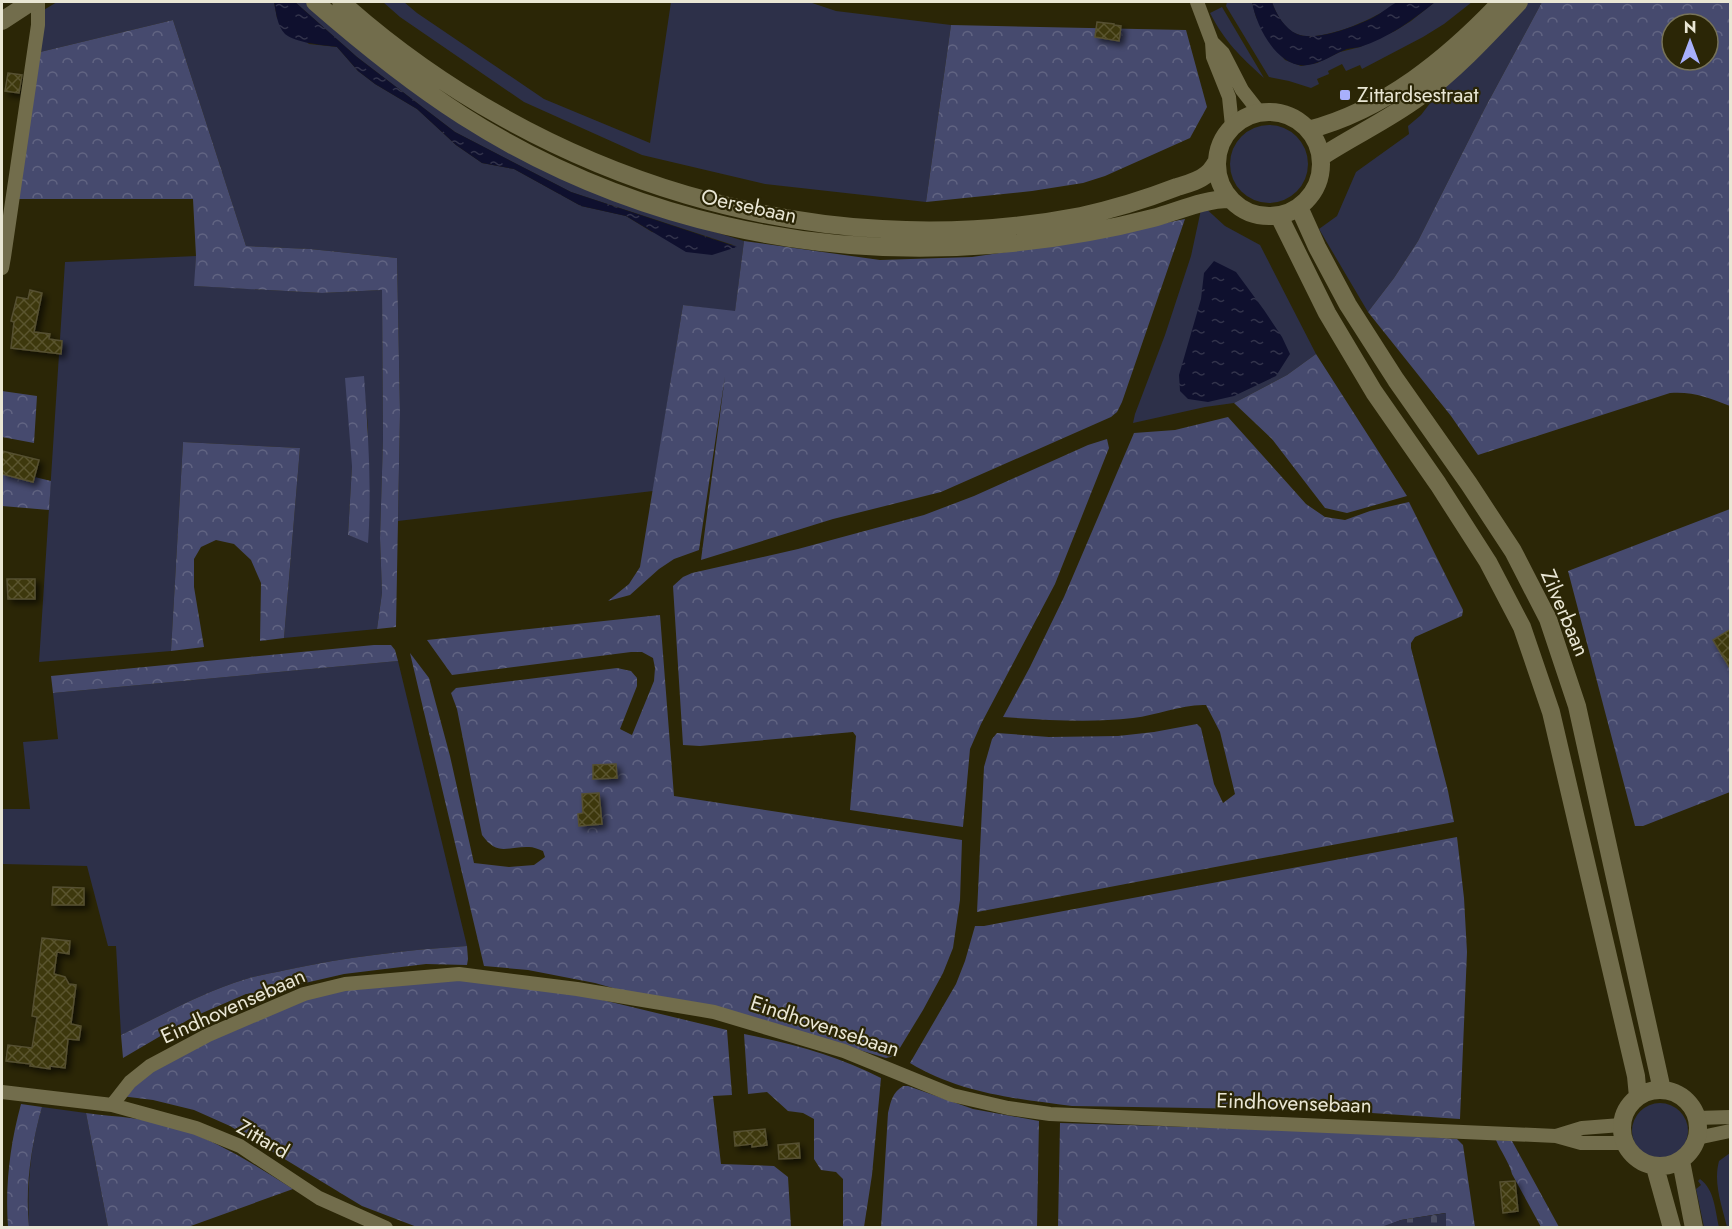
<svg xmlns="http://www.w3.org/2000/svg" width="1732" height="1229" font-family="Jost,sans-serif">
<defs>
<pattern id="forest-crowns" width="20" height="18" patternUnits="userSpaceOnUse" patternTransform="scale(1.5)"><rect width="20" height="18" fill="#464a6e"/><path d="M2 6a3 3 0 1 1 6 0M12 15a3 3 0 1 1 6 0" fill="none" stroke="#616482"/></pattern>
<pattern id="cemetery-stones" width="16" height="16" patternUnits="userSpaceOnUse" patternTransform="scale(1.5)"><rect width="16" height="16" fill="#2d3049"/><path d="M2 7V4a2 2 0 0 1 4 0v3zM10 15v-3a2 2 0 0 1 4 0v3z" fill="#4b4e62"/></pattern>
<pattern id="water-ripples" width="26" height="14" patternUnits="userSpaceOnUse" patternTransform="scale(1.5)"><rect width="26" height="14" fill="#0f102e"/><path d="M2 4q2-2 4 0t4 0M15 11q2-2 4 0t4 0" fill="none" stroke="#32334b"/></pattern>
<pattern id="building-cross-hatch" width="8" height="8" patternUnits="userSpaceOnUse" patternTransform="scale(1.5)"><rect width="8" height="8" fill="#3e370d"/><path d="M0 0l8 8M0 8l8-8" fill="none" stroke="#5a542f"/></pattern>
<filter id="shadow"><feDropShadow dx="4" dy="4" stdDeviation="3" flood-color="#0009"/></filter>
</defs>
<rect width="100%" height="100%" fill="#2b2606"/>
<path fill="#2d3049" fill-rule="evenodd" d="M57,2H274L277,18L309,44L337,47L358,71L375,84L417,109L456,145L482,163L514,169L581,206L626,216L652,232L736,246L571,192L455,132L357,57L295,2H307L384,67L621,203L744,241L735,312L683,305L653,491L398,521L400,413L397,258L310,249L246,246L173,20L36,53L42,11Z
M383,2H404L417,13L544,99L650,143L671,2H809L836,11L951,25L926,202L765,184L642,155L524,102L400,17Z
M1227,2H1252L1256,17L1269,41L1285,60L1301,66L1317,63L1340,52L1360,47L1395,31L1411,21L1435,2H1472L1444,24L1423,37L1362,69L1360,65L1346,71L1342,64L1328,71L1329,74L1317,79L1319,84L1311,88L1289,81L1269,77L1226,6Z
M1272,2H1398C1379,17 1321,44 1297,34C1285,30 1276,14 1272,2Z
M1527,2H1542L1485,108L1418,241L1394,278L1368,312L1319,229L1337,216L1356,172L1409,134L1408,126L1421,115L1444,85Z
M1222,7L1264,78C1240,56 1225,42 1210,13Z
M1230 164a39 39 0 1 1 78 0a39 39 0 1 1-78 0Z
M1202,205L1225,226L1260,245L1316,354L1287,375L1234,403L1205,407L1133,423L1135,414L1165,335L1191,256Z
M196,256L195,286L322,293L382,290L383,439L380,538L382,593L377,629L284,638L300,448L183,442L171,651L39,662L65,262ZM363,376L368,428V542L348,535L352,466Z
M398,661L467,946C406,950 346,957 286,970C273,973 259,975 246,979C203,992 162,1015 121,1035L116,946H108L87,866L2,864V809H30L23,742L58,739L53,693Z
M1632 1131a28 28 0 1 1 56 0a28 28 0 1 1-56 0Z
M42,1107L86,1113L108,1227L29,1228C27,1185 30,1148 42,1107Z
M1730,1153V1227H1727C1722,1206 1713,1183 1719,1161Z
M1700,1179C1715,1190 1715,1211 1719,1227H1704L1696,1189L1701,1185L1698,1181Z"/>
<path fill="url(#forest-crowns)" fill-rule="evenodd" d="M1542,2H1730V406C1710,398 1692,391 1670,393L1478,455L1451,416L1368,312L1394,278L1418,241L1485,108ZM1672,24H1708V60H1672Z
M173,20L246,246L310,249L397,258L400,413L396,627L377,629L382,593L380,538L383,439L382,290L322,293L194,286L196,256L193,199H15L36,53Z
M951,25L1186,30L1207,107L1190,138L1105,176L1083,183L1032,191L926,202Z
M1185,219L1122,402L1117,412L1111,417L941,492L833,519L701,560L725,376L699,550L674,559L659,569L630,595L608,601L629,584L640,567L683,305L735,311L744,241L880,260L972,257L1062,244Z
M1316,354L1407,496L1347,513L1325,508L1272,439L1234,403L1287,375Z
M364,376C368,431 372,487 368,543L348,535L352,466L345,378Z
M2,391L37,396L34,443L2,437Z
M1228,417L1306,504L1325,517L1345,520L1370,511L1409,502L1463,610L1462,616L1415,637L1411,643V648L1448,791L1454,822L977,912L984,767L992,739L997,733L1049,737L1118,736L1154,732L1197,724L1201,728L1214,784L1223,803L1235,794L1220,732L1206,705C1182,704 1158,715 1133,718C1090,723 1046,720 1003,717L1030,667L1064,597L1134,433L1175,430Z
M1107,439L1109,448L1055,584L981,724L970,749L963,827L850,810L856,736L853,732L700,746L683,745L673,586L683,577L692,573L798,549L924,515L974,496L1088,445Z
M183,442L300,448L284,638L260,641L261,583L251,560L234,544L216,540L201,547L194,559V587L204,647L171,651Z
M2,469L51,481L49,510L2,506Z
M1730,509V591L1729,604L1730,621V792L1643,826H1635L1568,571Z
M660,615L674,796L962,840L960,900L953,948L943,973L923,1010L895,1056L886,1058L789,1029L691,1010L595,983L528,970L484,966L410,653L429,678L450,756L474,863L509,867L534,865L545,857L543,851C538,849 533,847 529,847C507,846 498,857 482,835L457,709L451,693L456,688L617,668L631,671L637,678V686L620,729L632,735L654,681L655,668L653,658L642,652H631L452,675L427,640Z
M374,645H391L395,650L398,661L53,693L51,676Z
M1457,837L1464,898L1467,952L1460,1119L1328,1110L1072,1106C1017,1099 959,1093 910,1063L956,984L965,961L975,926H984Z
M467,946L468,959L467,965L426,964L344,974L305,983L277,992L246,994L193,1017L123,1058L121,1035C162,1015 203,992 246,979C259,975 273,973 286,970C346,957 406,950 467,946Z
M458,977L553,988L727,1030L732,1095L713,1096L721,1164L774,1166L788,1177L791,1227H417L362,1206L230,1126L194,1110L153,1100L121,1096L152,1067L273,1010L331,992Z
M744,1034C790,1043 839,1056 881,1078L872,1175L864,1227H843V1179L836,1172L821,1170L814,1159V1119L803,1113L788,1111L767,1092L748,1094Z
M903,1086H908L973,1109L1039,1121L1037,1227L881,1228L888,1113C891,1101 892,1093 903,1086Z
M21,1104L42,1107C31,1146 25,1187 29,1227H8C5,1186 10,1144 21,1104Z
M86,1113C116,1117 149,1118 178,1128C220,1142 256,1166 293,1189L188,1227H108Z
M1060,1123L1354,1132L1457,1139L1463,1145L1475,1227H1446L1445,1213L1401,1220L1381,1228H1058Z
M1496,1140L1512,1141L1559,1227H1541L1512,1174C1509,1162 1501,1152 1496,1140Z"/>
<path fill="url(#cemetery-stones)" d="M1446,1213V1227H1381L1401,1220Z"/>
<path fill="url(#water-ripples)" d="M274,2H295L357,57L455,132L571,192L737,247L712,255L686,252L626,216L581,206L514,169L482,163L456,145L417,109L375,84L358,71L337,47C324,45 295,43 285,34C277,26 276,12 274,2Z
M1252,2H1272C1276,14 1285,29 1297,34C1316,42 1357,26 1374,17C1382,13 1390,5 1398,2C1403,0 1428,1 1435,2C1413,20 1388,38 1360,47C1356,48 1351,48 1347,49C1334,54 1322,63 1308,65C1278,70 1256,26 1252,2Z
M1214,261L1236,272L1264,310L1282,337L1290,354L1276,376L1234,396L1208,402L1188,399L1180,391L1179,375L1201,299L1204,273Z"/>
<path fill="url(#building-cross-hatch)" stroke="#555030" stroke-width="1.5" filter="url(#shadow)" d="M1097,22L1114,24V25L1121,26L1119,41L1095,37Z
M8,73L22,75L19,93L5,91Z
M30,290L42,293L34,332L50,334L49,339L62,341L61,354L11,348L14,322L11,321L17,297L28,299Z
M2,451L39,460L33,482L2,474Z
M7,579H35V599H8Z
M1731,629V670L1713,640Z
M616,764L617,778L593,779V765Z
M599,793L602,824L579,826L578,814L583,813L582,794Z
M53,887L84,888V905H52Z
M42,938L70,941L69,954L57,952L54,974L65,977L69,984L76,985L71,1024L81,1026L79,1040L68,1039L65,1068L50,1066V1069L30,1066L31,1064L6,1061L8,1045L32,1048L37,1017L32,1016Z
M765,1129L767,1145L752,1147V1144L735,1146L734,1132Z
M799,1143L800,1158L779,1159L778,1145Z
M1515,1181L1518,1211L1503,1213L1500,1182Z"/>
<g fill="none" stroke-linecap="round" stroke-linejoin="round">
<path stroke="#726d4c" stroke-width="14" d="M1197,2L1212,42L1213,57L1229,97L1232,126
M1212,42L1223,53L1242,90L1260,113
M2,268L4,257L38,25V2
M2,1092L112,1105L196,1128L240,1146L319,1198L386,1228
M112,1105L130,1082L150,1066L208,1035L304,994L345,984L459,974L577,989L714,1012L844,1051L952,1095L1008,1108L1050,1114L1556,1136L1581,1143H1624
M1697,1118L1730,1117
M1556,1136L1582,1128L1621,1125
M1697,1138L1730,1131"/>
<path stroke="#726d4c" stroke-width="18" d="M315,2C362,43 410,82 463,116C626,220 820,263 1012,243C1059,238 1107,230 1153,218C1179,211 1203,199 1230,199
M341,2C540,180 817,267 1081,216C1114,209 1146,199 1177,187C1187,184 1199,181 1207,174C1211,171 1213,167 1216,163
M2,21L31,2
M1217 164a52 52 0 1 1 104 0a52 52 0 1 1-104 0Z
M1308,130C1385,110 1448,58 1501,2
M1321,157C1353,136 1388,120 1419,97C1456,70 1488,35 1519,2
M1299,207L1317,247L1348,305L1396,380L1469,484L1513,551L1548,619L1577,706L1662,1090
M1279,216L1327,313L1374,392L1438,484L1488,562L1522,627L1551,712L1636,1076L1638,1097
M1622 1128a38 38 0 1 1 76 0a38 38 0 1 1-76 0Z
M1681,1161L1694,1228
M1655,1167L1672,1228"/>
</g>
<rect fill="#a8b0fc" stroke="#2b2606" stroke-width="2" x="1339" y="89" width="12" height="12" rx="3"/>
<g text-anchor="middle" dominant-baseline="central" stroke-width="4.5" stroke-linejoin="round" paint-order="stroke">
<g font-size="21" fill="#e9e6d4" stroke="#2b2606" text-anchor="start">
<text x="1357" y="95">Zittardsestraat</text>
</g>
<g font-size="21" fill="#e9e6d4" stroke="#2b2606">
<text transform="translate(749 206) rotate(12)">Oersebaan</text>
<text transform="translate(1565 613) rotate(67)">Zilverbaan</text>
<text transform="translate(233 1006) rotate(-24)">Eindhovensebaan</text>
<text transform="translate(825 1026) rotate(18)">Eindhovensebaan</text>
<text transform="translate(1294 1103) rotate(2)">Eindhovensebaan</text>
<text transform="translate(263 1139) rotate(30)">Zittard</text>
</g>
</g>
<rect width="1732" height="1229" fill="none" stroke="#e9e6d4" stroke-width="6"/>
<g transform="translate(1690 42)"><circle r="28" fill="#2b2606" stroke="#777358" stroke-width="1.5"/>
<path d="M0-4.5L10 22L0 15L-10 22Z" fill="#a8b0fc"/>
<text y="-9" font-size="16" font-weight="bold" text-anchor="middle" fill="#e9e6d4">N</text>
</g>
</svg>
